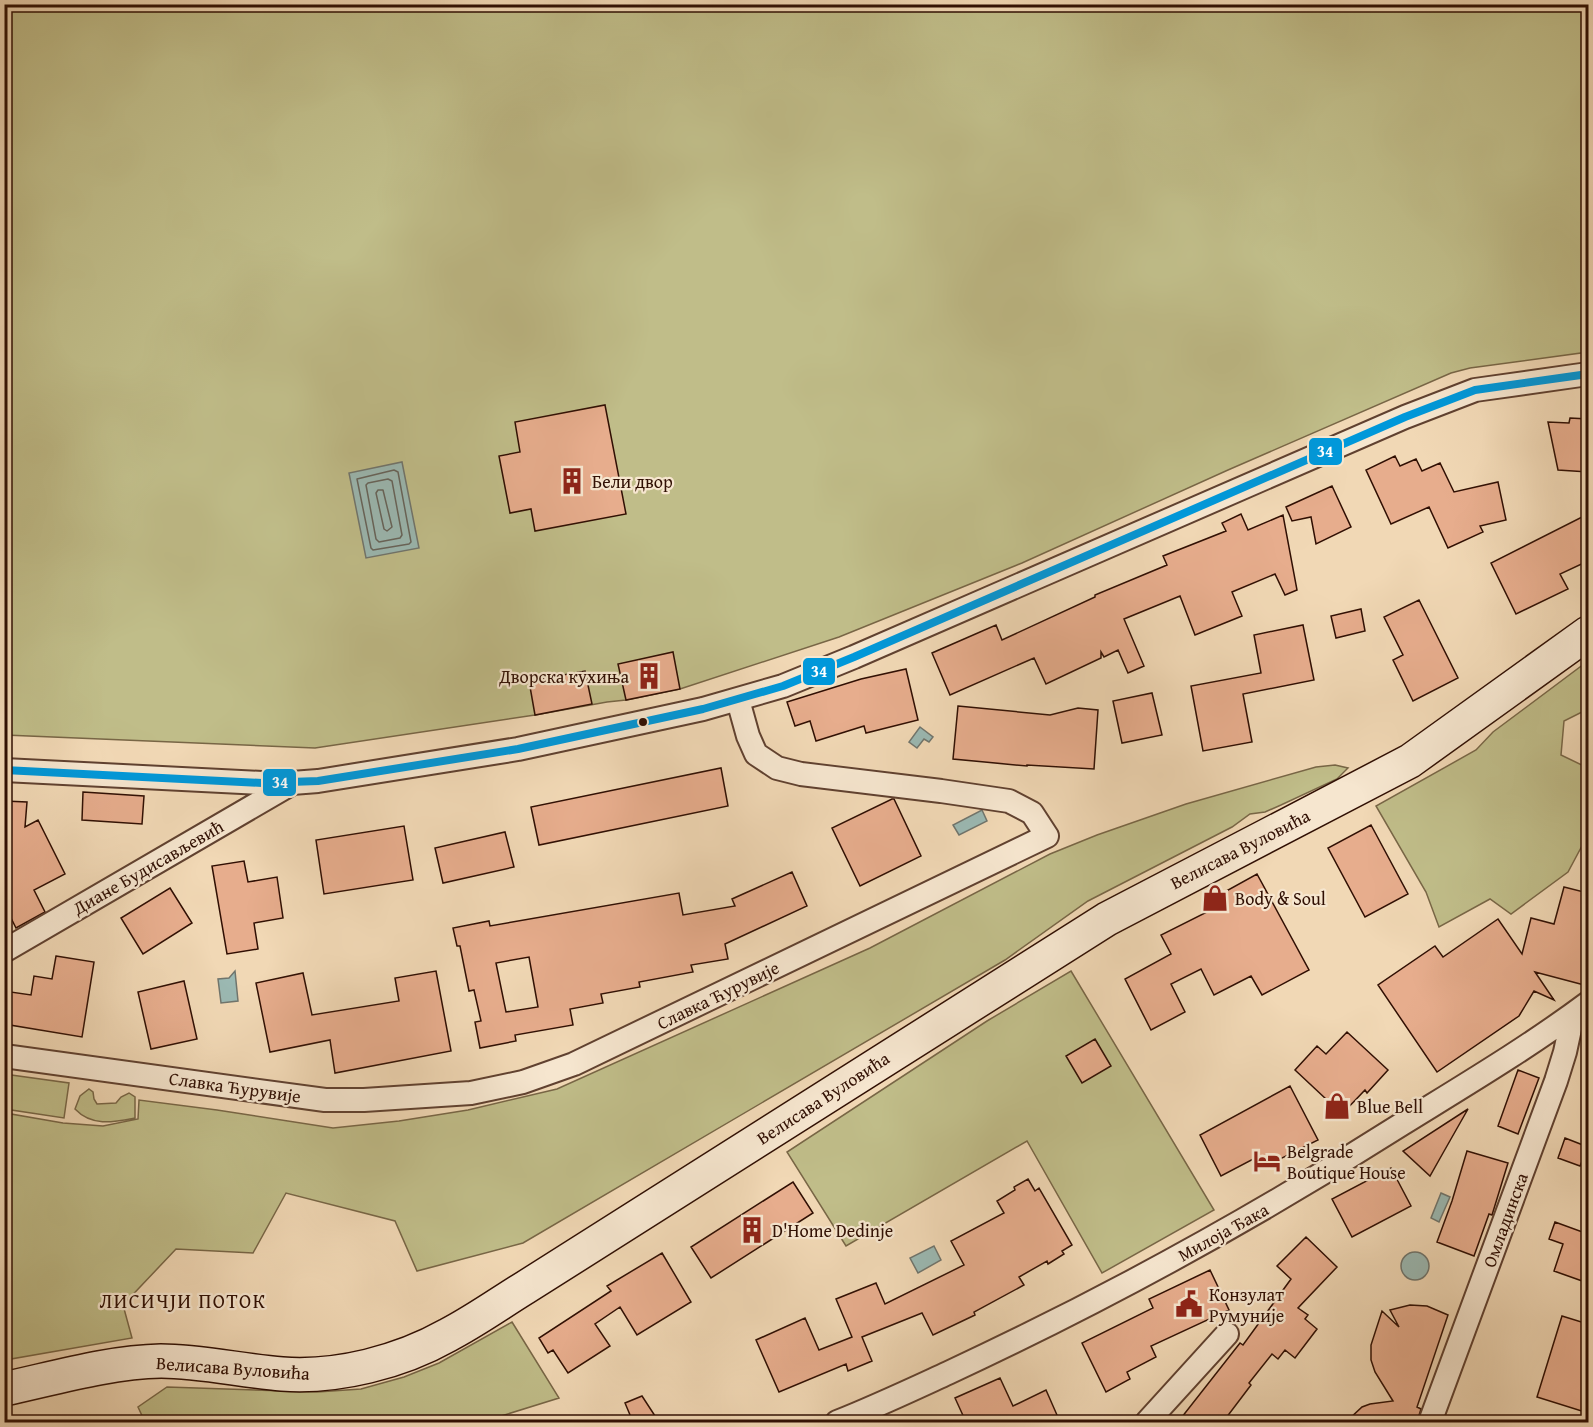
<svg xmlns="http://www.w3.org/2000/svg" width="1593" height="1427" font-family="'Gentium Book Plus',serif">
<rect width="100%" height="100%" fill="#f1d8b5"/>
<filter id="stains"><feTurbulence type="fractalNoise" baseFrequency=".00333" numOctaves="4"/><feColorMatrix values="0 0 0 0 .2 0 0 0 0 .09 0 0 0 0 .02 0 0 0 .5 -.17"/></filter>
<radialGradient id="worn" r=".72"><stop offset=".6" stop-color="#630" stop-opacity="0"/><stop offset="1" stop-color="#630" stop-opacity=".3"/></radialGradient>
<path fill="#c0bd89" stroke="#786646" stroke-width="1.5" d="M5,5H1588V352L1470,368L1451,373L1228,470L1022,563L839,637L680,689L626,700L607,702L535,715L315,748L5,735Z
M1588,661V709L1564,721L1561,755L1588,768V817L1584,842L1568,872L1511,914L1490,899L1439,927L1426,892L1376,806L1476,750L1493,732Z
M1335,765L1348,768L1337,779L1281,805L1265,812L1250,814L1232,827L1088,901L1005,960L523,1243L417,1271L395,1221L286,1193L253,1253L176,1249L123,1305L132,1338L5,1360V1113L63,1123L103,1126L138,1119L139,1100L217,1110L333,1128L399,1121L468,1110L557,1089L870,948L1050,854L1097,835L1186,804L1316,767Z
M1071,971L1214,1210L1102,1273L1027,1141L846,1246L787,1152L987,1021Z
M4,1074L69,1083L64,1118L5,1109Z
M89,1089L93,1092L94,1099L97,1104L116,1103L121,1097L129,1093L135,1097V1118C114,1122 92,1127 75,1109L80,1096Z
M512,1322L559,1398L482,1422H145L138,1407L167,1387L317,1392L361,1389L404,1377L439,1363Z"/>
<path fill="#9bb9b3" stroke="#70756d" stroke-width="1.5" d="M402,462L419,548L366,558L349,473Z
M920,727L933,737L929,742L924,739L917,748L909,742Z
M982,810L987,821L959,835L953,825Z
M235,971L238,1001L221,1003L218,979L229,978Z
M1441,1193L1450,1197L1439,1222L1431,1218Z
M934,1246L941,1260L918,1273L910,1258Z
M1401 1266a14 14 0 1 1 28 0a14 14 0 1 1-28 0Z"/>
<g fill="none" stroke-linecap="round" stroke-linejoin="round">
<path stroke="#66645b" stroke-width="1.5" d="M394,470L398,472L411,542L409,544L373,550L371,548L357,479Z
M388,479L392,481L402,535L400,538L379,542L376,539L366,485L368,483Z
M383,490L392,527L387,531L384,529L376,493L378,490Z"/>
</g>
<path fill="#e7ad8d" stroke="#300f03" stroke-width="1.5" fill-rule="evenodd" d="M605,405L626,514L535,531L531,509L510,513L499,456L520,452L515,422Z
M1570,418L1588,419V472L1558,470L1548,422L1569,423Z
M1395,456L1400,466L1416,459L1422,471L1440,463L1454,492L1498,482L1506,520L1480,526L1483,532L1448,548L1429,507L1391,524L1366,470Z
M1332,486L1351,527L1316,544L1311,517L1292,521L1286,507Z
M1241,514L1248,530L1283,515L1297,590L1285,595L1275,574L1232,592L1242,616L1195,635L1180,596L1124,619L1144,666L1128,673L1118,650L1104,657L1101,652V658L1046,684L1034,658L950,695L932,653L996,625L1002,640L1095,597V595L1167,565L1163,556L1226,531L1222,523Z
M1588,514V561L1560,574L1568,589L1516,614L1491,563Z
M1419,600L1458,678L1413,701L1393,660L1403,655L1384,617Z
M1361,609L1365,631L1336,638L1331,616Z
M1303,625L1314,680L1243,694L1252,742L1203,751L1191,686L1261,673L1254,635Z
M673,652L680,689L626,700L618,664Z
M906,669L918,720L866,733L864,726L816,741L810,721L795,726L787,702L861,679Z
M585,671L592,704L535,715L529,681Z
M1152,693L1162,735L1122,743L1113,701Z
M958,706L1050,715L1078,708L1098,710L1094,769L1027,765V766L953,759Z
M721,768L728,806L539,845L531,807Z
M83,792L144,796L142,824L82,820Z
M892,799H894L921,856L860,886L832,828Z
M4,801L27,802L25,827L38,820L65,874L34,890L45,912L16,928L4,904Z
M1371,825L1408,894L1365,917L1328,848Z
M404,826L413,880L324,894L316,840Z
M505,832L514,867L443,883L435,848Z
M244,861L248,882L277,877L283,918L254,923L258,949L227,954L212,866Z
M792,872L807,906L725,944L728,959L691,965L693,972L639,982L640,987L601,994L603,1003L570,1009L573,1025L515,1035L516,1041L480,1048L475,1022L481,1021L474,990L469,991L460,946H457L453,928L489,921L490,926L679,893L683,915L735,906L732,899ZM529,957L538,1007L506,1012L496,963Z
M1257,874L1309,970L1262,995L1251,976L1214,995L1201,969L1171,984L1185,1012L1151,1030L1125,979L1171,954L1161,935L1215,908L1210,900Z
M1564,887L1588,893V986L1535,972L1554,1000L1534,991L1519,1016L1437,1072L1378,985L1435,946L1443,957L1498,919L1522,954L1531,918L1554,924Z
M170,888L192,923L143,954L121,918Z
M56,956L94,962L82,1037L4,1024V991L31,995L34,976L52,979Z
M436,971L451,1051L335,1073L330,1040L270,1052L256,983L303,973L312,1015L399,1001L395,978Z
M184,981L197,1039L151,1049L138,992Z
M1347,1032L1388,1070L1367,1093L1365,1090L1342,1114L1295,1070L1317,1046L1326,1054Z
M1095,1039L1111,1066L1082,1083L1066,1056Z
M1518,1070L1539,1078L1518,1134L1498,1126Z
M1290,1086L1318,1140L1262,1168L1257,1157L1221,1176L1200,1135Z
M1468,1109L1443,1153L1430,1176L1403,1151Z
M1565,1138L1588,1147L1580,1166L1558,1158Z
M1467,1151L1508,1163L1492,1215L1489,1214L1474,1256L1437,1242L1452,1201Z
M1391,1168L1411,1206L1352,1237L1332,1199Z
M1028,1179L1035,1191L1039,1188L1072,1245L1062,1251L1064,1254L1048,1264L1047,1261L1019,1277L1024,1285L974,1312L975,1315L933,1335L922,1313L862,1337L872,1361L848,1371L846,1364L779,1392L756,1340L805,1318L819,1350L852,1337L836,1299L876,1283L885,1304L964,1265L951,1241L1004,1213L997,1201L1015,1190L1014,1187Z
M793,1182L813,1213L711,1278L691,1247Z
M1555,1222L1588,1234V1274L1585,1282L1554,1271L1563,1244L1549,1239Z
M1306,1237L1337,1267L1298,1308L1308,1315L1305,1319L1317,1329L1295,1358L1285,1350L1278,1359L1272,1354L1249,1383L1251,1385L1223,1422H1178L1240,1343L1243,1345L1291,1279L1277,1266Z
M662,1253L691,1302L637,1335L620,1307L595,1324L610,1346L568,1373L553,1350L548,1353L539,1338L611,1291L607,1286Z
M1210,1270L1229,1310L1151,1346L1156,1357L1127,1372L1130,1379L1106,1392L1082,1343L1153,1308L1149,1299Z
M1410,1305L1427,1306L1448,1315L1417,1407L1421,1409L1417,1422H1346L1362,1407L1370,1404L1393,1401L1375,1372L1371,1360V1345L1382,1311L1399,1327L1390,1310Z
M1562,1316L1588,1324V1413L1537,1397Z
M1000,1378L1013,1406L1046,1390L1057,1415L1041,1422H966L955,1398Z
M642,1396L659,1422H633L625,1403Z"/>
<g fill="none" stroke-linecap="round" stroke-linejoin="round">
<defs>
<path id="street" d="M4,770L262,783H292L318,781L518,749L703,709L783,686L854,657L1405,417L1475,390L1588,374
M4,951L291,784
M4,1056L325,1100H364L471,1093L523,1082L574,1064L1047,836L1032,813L1009,801L941,791L801,774L777,768L756,754L748,736L738,700
M837,1422C875,1407 911,1390 948,1373C1105,1300 1256,1217 1402,1124C1465,1085 1529,1047 1588,1003
M1147,1422L1227,1334
M1430,1422L1556,1081L1565,1052L1573,1015"/>
<path id="secondary" d="M4,1389C55,1378 109,1362 161,1361C201,1361 242,1371 282,1374C338,1378 400,1362 448,1335C475,1321 500,1303 526,1287L1107,919L1410,761L1588,633"/>
</defs>
<use href="#street" stroke="#604130" stroke-width="26"/>
<use href="#secondary" stroke="#300f03" stroke-width="36"/>
<use href="#street" stroke="#f6e6cf" stroke-width="22"/>
<use href="#secondary" stroke="#f6e6cf" stroke-width="33"/>
<defs>
<path id="bus-1" d="M4,770L262,783L318,781L518,749L703,709L783,686L854,657L1405,417L1475,390L1588,374"/>
</defs>
<use href="#bus-1" stroke="#f6e6cf" stroke-width="12"/>
<use href="#bus-1" stroke="#0098da" stroke-width="8"/>
</g>
<defs>
<symbol id="building-bare" viewBox="-9 -9 18 18"><path d="M-4-6H4V6H1V3H-1V6H-4ZM-2.5-4.3h1.7v1.8h-1.7ZM.8-4.3h1.7v1.8H.8ZM-2.5-1h1.7V.8h-1.7ZM.8-1h1.7V.8H.8Z" fill="#8f2418" stroke="#f6e6cf" stroke-width="2.5" paint-order="stroke"/></symbol>
<symbol id="shop-bare" viewBox="-9 -9 18 18"><path d="M-5-2.5h2.3a2.7 3.5 0 0 1 5.4 0H5L5.5 6h-11ZM-1.5-2.5h3a1.5 2.3 0 0 0-3 0Z" fill="#8f2418" stroke="#f6e6cf" stroke-width="2.5" paint-order="stroke"/></symbol>
<symbol id="hotel-bare" viewBox="-9 -9 18 18"><path d="M-6-4.5h1.5V1H6V5H4.5V3h-9V5H-6ZM-4 0a1.8 1.8 0 1 1 3.6 0ZM.5 0V-2.5h3Q6-2.5 6 0Z" fill="#8f2418" stroke="#f6e6cf" stroke-width="2.5" paint-order="stroke"/></symbol>
<symbol id="civic-bare" viewBox="-9 -9 18 18"><path d="M-.6-6.5H3V-4.5H.6V-3L4-1V1h2V6H-6V1h2V-1L-.6-3ZM-1.2 2.5V6h2.4V2.5Z" fill="#8f2418" stroke="#f6e6cf" stroke-width="2.5" paint-order="stroke"/></symbol>
</defs>
<g fill-rule="evenodd">
<use href="#building-bare" x="553" y="462" width="38" height="38"/>
<use href="#building-bare" x="630" y="657" width="38" height="38"/>
<use href="#shop-bare" x="1196" y="879" width="38" height="38"/>
<use href="#shop-bare" x="1318" y="1087" width="38" height="38"/>
<use href="#hotel-bare" x="1248" y="1142" width="38" height="38"/>
<use href="#building-bare" x="733" y="1211" width="38" height="38"/>
<use href="#civic-bare" x="1170" y="1285" width="38" height="38"/>
</g>
<circle fill="#300f03" stroke="#f6e6cf" stroke-width="2" cx="643" cy="722" r="5"/>
<g text-anchor="middle" dominant-baseline="central" stroke-width="4.5" stroke-linejoin="round" paint-order="stroke">
<g font-size="18" fill="#300f03" stroke="#f6e6cf" text-anchor="start">
<text x="592" y="481">Бели двор</text>
<text x="629" y="676" text-anchor="end">Дворска кухиња</text>
<text x="1235" y="898">Body &amp; Soul</text>
<text x="1357" y="1106">Blue Bell</text>
<text x="1287" y="1151">Belgrade<tspan x="1287" dy="21">Boutique House</tspan></text>
<text x="772" y="1230">D'Home Dedinje</text>
<text x="1209" y="1294">Конзулат<tspan x="1209" dy="21">Румуније</tspan></text>
</g>
<g font-size="18" fill="#300f03" stroke="#f6e6cf">
<text transform="translate(1240 849) rotate(-27)">Велисава Вуловића</text>
<text transform="translate(148 867) rotate(-30)">Диане Будисављевић</text>
<text transform="translate(718 995) rotate(-26)">Славка Ћурувије</text>
<text transform="translate(235 1087) rotate(8)">Славка Ћурувије</text>
<text transform="translate(823 1098) rotate(-33)">Велисава Вуловића</text>
<text transform="translate(1505 1220) rotate(-70)">Омладинска</text>
<text transform="translate(1223 1232) rotate(-29)">Милоја Ђака</text>
<text transform="translate(233 1368) rotate(4)">Велисава Вуловића</text>
</g>
<g font-size="20" letter-spacing="1.5" fill="#300f03" stroke="#f6e6cf">
<text x="183" y="1300">ЛИСИЧЈИ ПОТОК</text>
</g>
</g>
<g stroke="#f6e6cf" stroke-width="2">
<rect x="1308" y="437" width="35" height="29" rx="6" fill="#0098da"/>
<rect x="802" y="657" width="34" height="29" rx="6" fill="#0098da"/>
<rect x="262" y="768" width="35" height="29" rx="6" fill="#0098da"/>
</g>
<g font-size="16" text-anchor="middle" font-weight="bold" fill="#fff">
<text x="1325" y="457">34</text>
<text x="819" y="677">34</text>
<text x="280" y="788">34</text>
</g>
<rect width="1593" height="1427" fill="none" stroke="#f1d8b5" stroke-width="24"/>
<rect x="6" y="6" width="1581" height="1415" fill="none" stroke="#300f03" stroke-width="3"/>
<rect x="12" y="12" width="1569" height="1403" fill="none" stroke="#300f03" stroke-width="1.5"/>
<rect width="100%" height="100%" filter="url(#stains)"/>
<rect width="100%" height="100%" fill="url(#worn)"/>
</svg>
